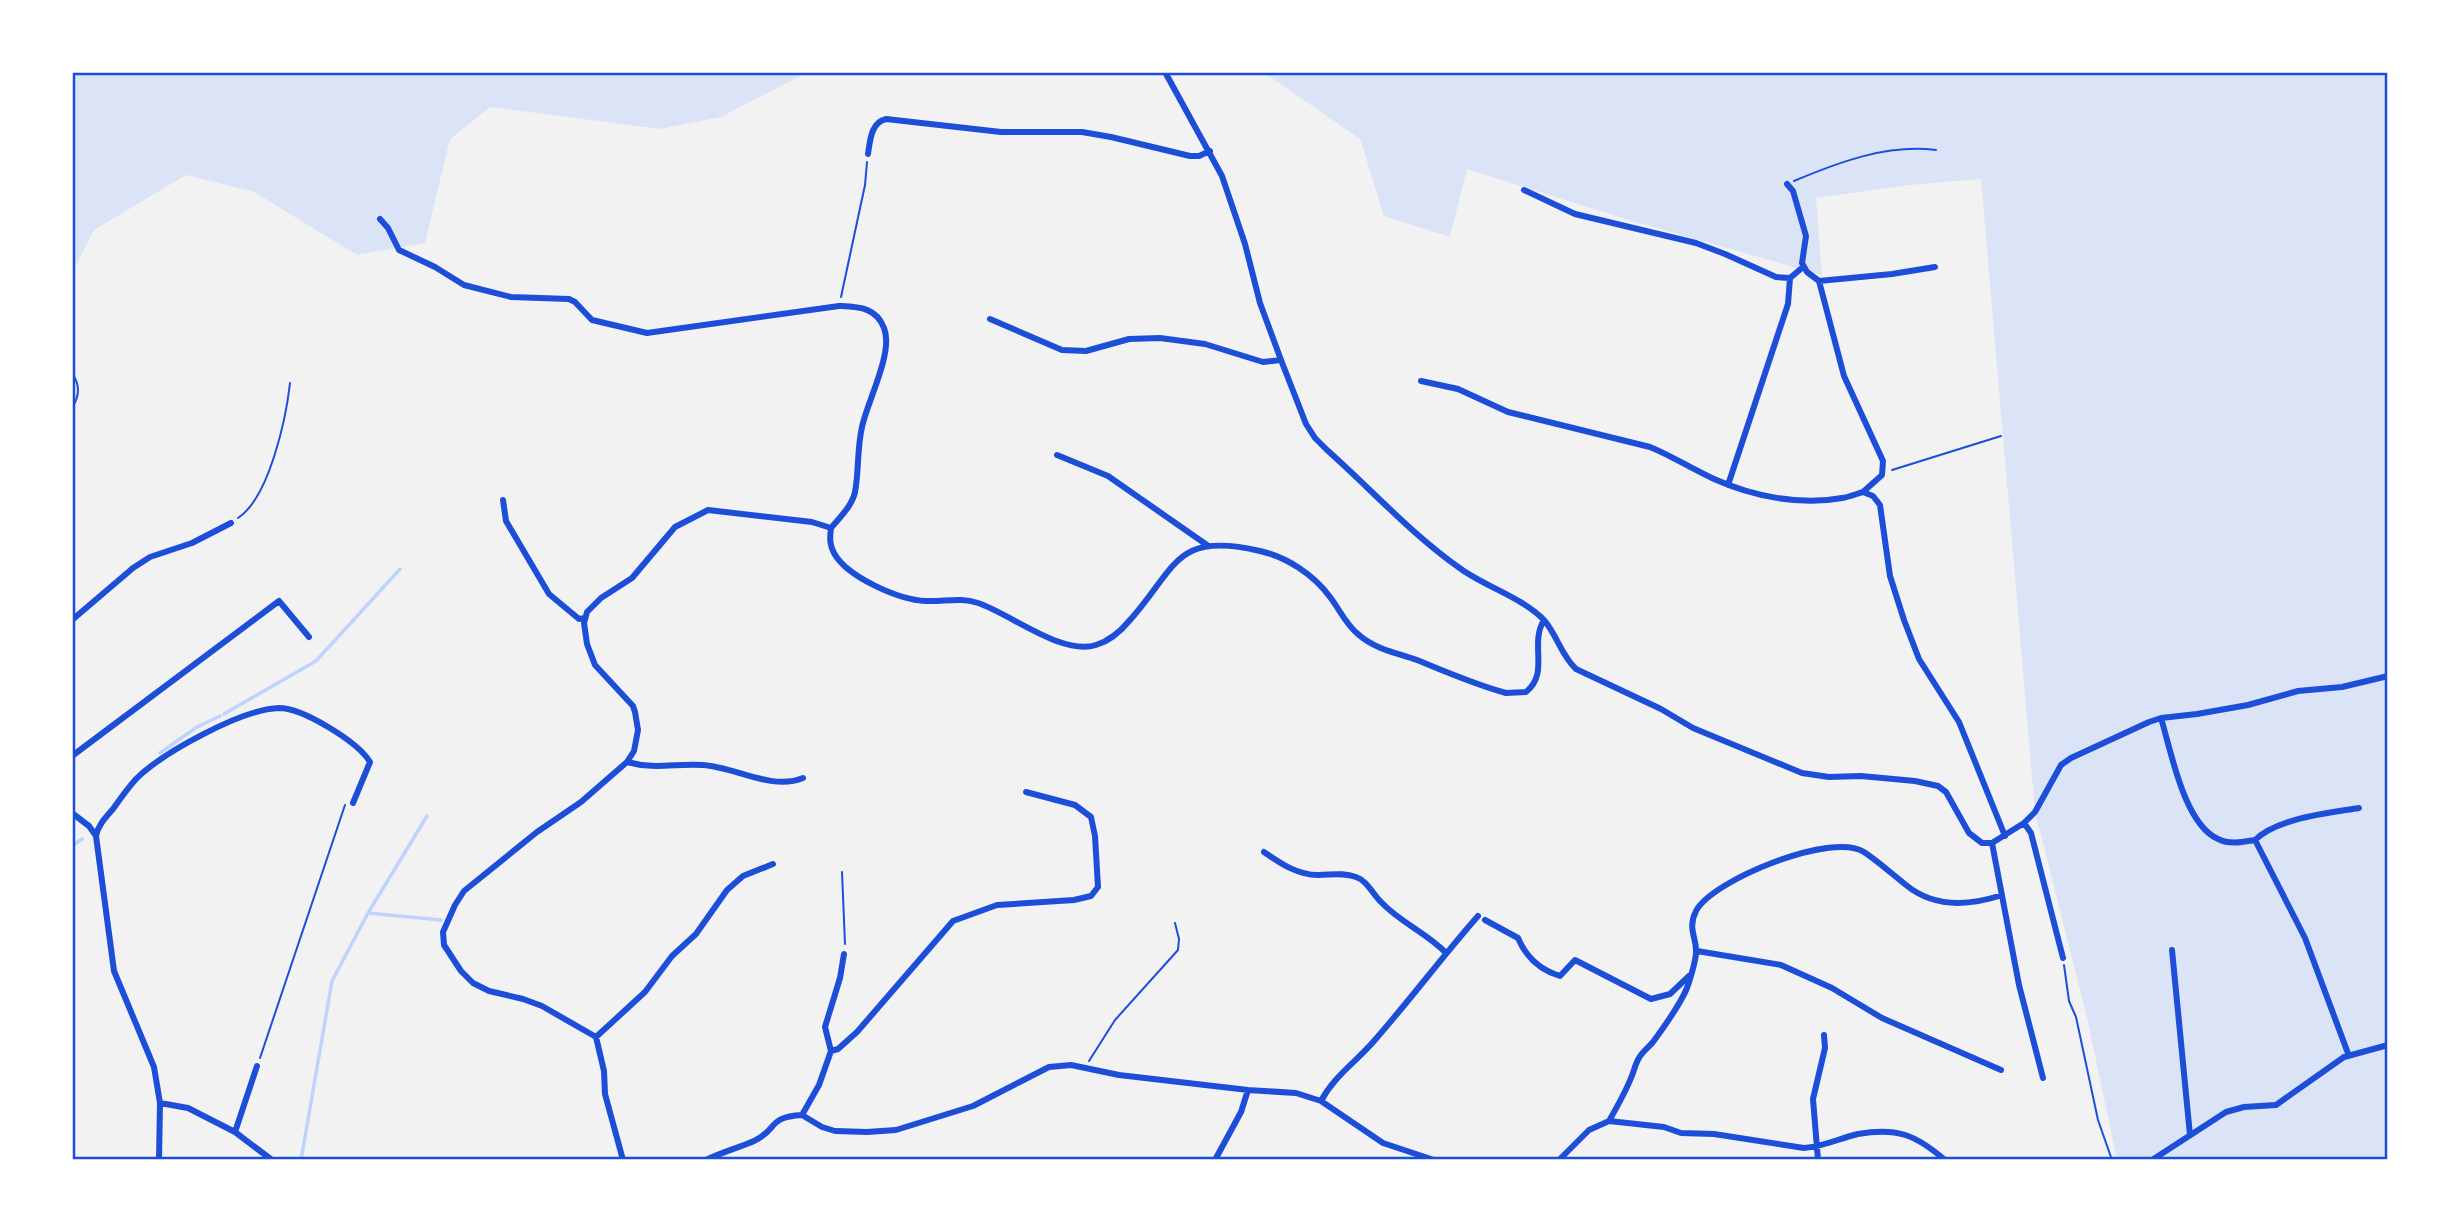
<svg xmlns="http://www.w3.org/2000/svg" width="2460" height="1232" font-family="'Work Sans',sans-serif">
<rect width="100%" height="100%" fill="#f2f2f2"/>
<path fill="#dbe4f7" d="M72,72H808L721,117L660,129L490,107L450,139L425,243L357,255L254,192L186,175L94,230L72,273Z
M1263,72H2388V1160H2117L2087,1018L2035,812L1981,179L1909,185L1816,198L1822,275L1625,219L1467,169L1450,237L1384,216L1360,139Z"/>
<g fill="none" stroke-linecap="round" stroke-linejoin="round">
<path stroke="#bfd3fe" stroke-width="3.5" d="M224,714L316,661L400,569
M160,753L197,727L220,716
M72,846L82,839
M368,913L441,920
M301,1160L332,981L368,913L427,816"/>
<path stroke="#1d4ed8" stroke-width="2" d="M1794,181C1839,162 1887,144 1936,150
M841,297L865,185L867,162
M72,373C80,385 80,395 72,408
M1892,470L2001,436
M238,518C269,498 286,419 290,383
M842,872L845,944
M2064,965L2069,1001L2076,1017L2098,1120L2112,1160
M260,1058L345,805
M1089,1061L1115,1020L1178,950L1179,939L1175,923"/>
<path stroke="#1d4ed8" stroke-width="6" d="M1165,72L1222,176L1245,244L1260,303L1281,360L1306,424L1315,438L1327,450C1371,489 1412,535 1461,569C1486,587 1523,598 1544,620
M868,154C870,141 871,122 886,119L1001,132H1082L1111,137L1190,156H1199L1210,151
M1787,184L1793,191L1806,236L1802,263L1807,272L1819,281L1892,274L1935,267
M1524,190L1575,214L1696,243L1725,254L1776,277L1790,278
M380,219L388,228L399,250L435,267L464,285L511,297L569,299L575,302L592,320L647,333L839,306C859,307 876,307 884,328C894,352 867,402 862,427C857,448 859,471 855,492C852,506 840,517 831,528
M1819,281L1844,376L1883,461L1882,475L1863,492L1873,496L1880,505L1890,576L1904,620L1919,659L1959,722L2005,836
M990,319L1062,350L1086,351L1129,339L1160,338L1205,344L1263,362L1281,360
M1421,381L1458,389L1508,412L1650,447C1672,456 1692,469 1714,479C1752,496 1800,506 1842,498C1849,497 1856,494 1863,492
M1057,455L1108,476L1207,545
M1728,485L1788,304L1790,278L1803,267
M503,500L506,521L549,594L579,619L585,618
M831,528C830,537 829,544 834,553C847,577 899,600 926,601C944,602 960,597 978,603C1011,614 1062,656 1096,645C1109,641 1121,631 1130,620C1177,567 1175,531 1260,551C1287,557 1314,575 1330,597C1340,610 1346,625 1359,635C1375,649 1397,653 1417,660C1446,672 1476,685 1506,693L1526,692C1550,673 1529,644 1544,620C1557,635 1561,655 1576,669L1661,709L1693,728L1802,773L1829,777L1861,776L1915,781L1938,786L1946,792L1969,833L1982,843H1992L2024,823L2035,812L2061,765L2071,758L2149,722L2161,718L2197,714L2248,705L2298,691L2342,687L2388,676
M72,620L133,568L150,557L192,543L231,523
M2161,718C2171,751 2184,824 2218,839C2230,845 2243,842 2255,840L2305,938L2349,1056
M72,756L279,601L309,637
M627,762C656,770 675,763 703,765C735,767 772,791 803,778
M72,813L89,826L96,836L114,971L154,1067L160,1103L159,1160
M2024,823L2031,833L2063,958
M96,836C98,825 106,817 113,809C120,799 128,788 136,779C162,753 242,709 279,708C303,708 358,742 370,762L353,803
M2255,840C2277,818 2329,813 2359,808
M1992,843L2019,985L2043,1078
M1264,852C1280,863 1297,875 1318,875C1331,875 1343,872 1356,877C1368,881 1373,895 1382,903C1401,923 1427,933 1446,953
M1485,920L1518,938C1526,957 1540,970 1560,976L1575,960L1651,999L1670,994L1689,976
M2172,950L2190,1135
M1697,951L1781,965L1832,988L1882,1018L2001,1070
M596,1037L645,992L672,956L696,934L727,890L743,876L773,864
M831,1051L825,1027L840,978L844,954
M1321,1101C1334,1076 1356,1062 1374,1041C1410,1000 1442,957 1478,916
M160,1103L188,1108L235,1132L272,1160
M802,1115L822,1127L835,1131L867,1132L896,1130L973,1106L1049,1067L1071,1065L1119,1075L1248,1090L1296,1093L1321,1101L1383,1143L1434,1160
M802,1115L819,1085L831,1051L838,1049L857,1032L953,921L997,905L1074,900L1091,896L1098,887L1095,836L1091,817L1075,805L1026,792
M1609,1121C1617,1107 1625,1093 1631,1078C1634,1072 1635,1064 1639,1058C1642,1052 1648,1048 1653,1042C1664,1027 1680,1005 1687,988C1690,980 1696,960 1696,952C1697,938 1687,929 1696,911C1712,880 1833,831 1864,852C1879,862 1892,874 1906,885C1934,908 1969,906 2002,895
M235,1132L257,1066
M623,1160L605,1094L604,1071L596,1037L542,1006L523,999L489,991L473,983L461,971L444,945L443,932L455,905L464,891L537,832L581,802L627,762L634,751L638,730L635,712L633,706L595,665L587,644L584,623L587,612L601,598L632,578L675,527L708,510L812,522L831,528
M706,1160C722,1152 738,1148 754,1141C778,1130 767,1117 802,1115
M1215,1160L1241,1112L1248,1090
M1559,1160L1589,1130L1609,1121L1664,1127L1681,1133L1714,1134L1804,1148C1823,1147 1840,1138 1858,1134C1897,1127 1916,1135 1945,1160
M1818,1160L1813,1099L1825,1048L1824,1035
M2152,1160L2226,1112L2244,1107L2276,1105L2344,1057L2388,1045"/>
</g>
<rect width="2460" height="1232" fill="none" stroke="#ffffff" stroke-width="147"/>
<rect x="74" y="74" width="2312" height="1084" fill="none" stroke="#1d4ed8" stroke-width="2.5"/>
</svg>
